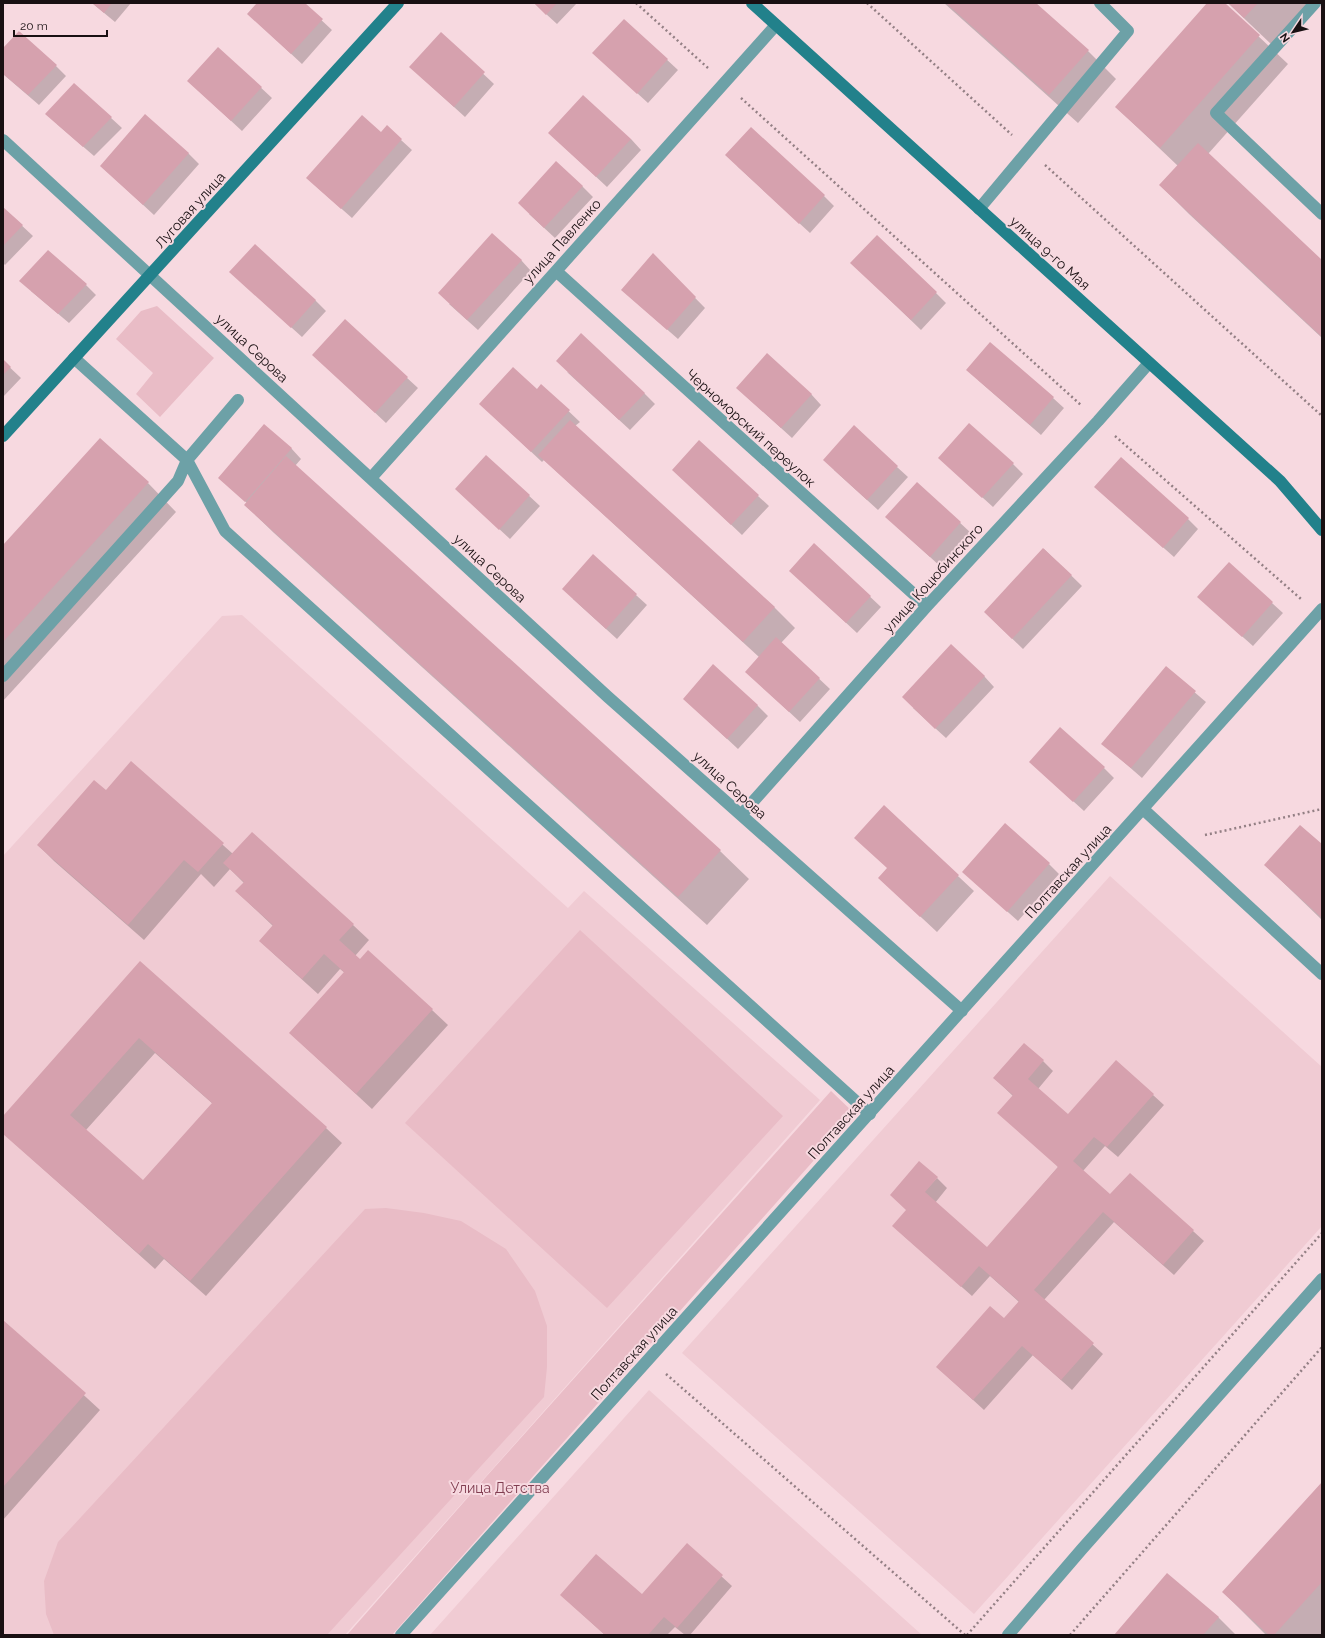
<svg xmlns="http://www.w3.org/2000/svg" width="1325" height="1638" font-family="Raleway,sans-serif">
<rect width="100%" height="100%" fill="#f7d9e0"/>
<path fill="#f0cbd3" d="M242,615L568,908L584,891L820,1100L345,1635H3V856L222,616Z
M1110,876L1322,1067V1226L974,1614L682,1353Z
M649,1390L922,1635H430Z"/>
<path fill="#e9bcc6" d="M157,306L214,358L160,417L136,394L153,373L116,339L141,311Z
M580,930L783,1116L607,1308L405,1123Z
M831,1091L855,1114L392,1635H347L485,1478Z
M386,1208L424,1213L461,1221L506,1249L535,1291L547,1326V1367L544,1397L327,1635H54L46,1614L44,1581L58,1542L365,1209Z"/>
<path fill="#0003" fill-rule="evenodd" d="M92,3H131L115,22Z
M258,3H303L332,30L302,64L259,24Z
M534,3H577L557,24Z
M944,3H1035L1088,51L1116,79L1078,123Z
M1209,3H1223L1288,64L1208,154L1322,261V338L1189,214L1160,185L1178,166L1116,107Z
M1228,3H1312L1273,46Z
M624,20L678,70L648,103L604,63Z
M441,34L494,84L465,117L421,77Z
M218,48L272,98L242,131L188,81Z
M3,49L56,66L66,76L39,105L3,74Z
M74,84L122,128L94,156L57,124Z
M381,133L401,140L412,150L352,218L318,188Z
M549,133L631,139L641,150L607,187Z
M188,153L199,164L154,215L101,166Z
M737,166L824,196L834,206L810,233Z
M582,186L593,197L555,238L529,214Z
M3,208L33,236L5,265L3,263Z
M653,255L705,308L678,339L622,290Z
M521,260L531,271L478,330L449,304Z
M862,273L936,293L946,303L921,330Z
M241,282L315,300L326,311L302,337Z
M86,285L96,295L69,323L31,291Z
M345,321L418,388L386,423L324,365Z
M3,361L21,378L3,397Z
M567,372L644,393L655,404L630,430Z
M978,380L1053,398L1064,408L1041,435Z
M541,385L580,422L575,426L774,607L795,628L781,643L830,689L800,722L757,682L759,657L544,460L542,462L491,414L537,390Z
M811,394L821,405L792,438L748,398Z
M699,442L769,506L742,535L684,480Z
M291,448L301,459L295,466L720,851L749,879L707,925L274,533L245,505L247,503L219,478Z
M486,456L540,506L510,539L456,489Z
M1013,464L1023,474L993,507L950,468Z
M897,467L908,477L878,510L834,470Z
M148,483L176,512L3,701V546Z
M917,483L971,533L941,567L897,527Z
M1106,497L1188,519L1198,529L1174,557Z
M815,545L881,607L857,633L801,581Z
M1044,549L1082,586L1023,649L995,622Z
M593,556L647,605L617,639L573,599Z
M1229,564L1283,613L1253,646L1209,607Z
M1166,668L1206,702L1142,778L1103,744Z
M984,676L994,687L946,738L913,708Z
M757,705L768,716L738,749L695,709Z
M131,763L233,854L353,925L369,940L355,956L432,1010L448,1025L372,1109L290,1033L345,973L340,969L318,994L276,956L260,941L273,926L236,891L244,883L230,869L214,887L201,874L144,940L54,861L38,845L106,791Z
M1104,768L1114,778L1084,811L1041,772Z
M884,807L974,891L937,932L879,878L888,869Z
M1322,846V920L1265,865Z
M1049,864L1059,874L1018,921L974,882Z
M140,963L326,1128L342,1143L206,1296L164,1259L155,1269L3,1133V1118ZM155,1053L213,1104L143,1182L86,1130Z
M1043,1061L1053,1071L1038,1089L1068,1116L1153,1095L1164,1105L1118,1157L1105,1146L1083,1171L1110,1195L1130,1174L1204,1241L1174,1275L1114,1222L1044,1300L1103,1354L1072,1390L1033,1355L984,1410L937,1367L1004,1320L1019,1302L990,1276L972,1296L904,1236L907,1210L937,1178L947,1188L935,1203L987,1249L1058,1167L1013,1096L994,1078Z
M3,1321L100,1410L3,1520Z
M1322,1483V1635H1266L1223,1592Z
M687,1545L732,1586L690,1635H685L675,1627L667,1635H605L561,1595H642Z
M1218,1617L1236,1635H1115Z"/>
<path fill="#d6a1ae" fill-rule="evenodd" d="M92,3H112L104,13Z
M257,3H305L323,19L291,54L247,14Z
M534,3H557L546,15Z
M946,3H1036L1089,50L1049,95Z
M1207,3H1225L1260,35L1160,148L1115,107Z
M1228,3H1258L1244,18Z
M624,19L668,59L637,94L592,53Z
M19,31L57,65L28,95L3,74V48Z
M441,32L485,72L454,107L409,67Z
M218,47L262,87L231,121L187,81Z
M74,83L112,117L83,147L45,114Z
M583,95L631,139L596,177L548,133Z
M145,114L189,153L143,205L100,166Z
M362,115L381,132L387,125L402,139L341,209L306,178Z
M751,127L825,195L799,224L725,155Z
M1198,143L1322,260V337L1159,185Z
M556,161L583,186L544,228L518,203Z
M3,207L23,225L3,246Z
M492,233L522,260L467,320L438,293Z
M877,235L937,292L911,320L850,263Z
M255,244L316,300L291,328L229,272Z
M48,250L87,284L58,314L19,281Z
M653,253L696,297L667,330L621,290Z
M345,319L408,377L375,413L312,355Z
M581,333L645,393L619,420L556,361Z
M990,342L1054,397L1030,425L966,370Z
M767,353L812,394L781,428L736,388Z
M3,359L11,367L3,375Z
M513,367L537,389L541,384L570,410L531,452L479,404Z
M570,420L775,607L743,642L538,455Z
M969,423L1014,463L982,498L938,458Z
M264,424L292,448L245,502L218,478Z
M854,425L898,466L867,500L823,460Z
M100,438L149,482L3,642V545Z
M699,440L759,495L731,525L672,470Z
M486,455L530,495L499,530L455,489Z
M286,456L721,850L678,897L244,505Z
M1121,457L1189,518L1163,548L1094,487Z
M917,482L961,522L930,557L885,517Z
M814,543L871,596L846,623L789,571Z
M1043,548L1072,575L1012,639L984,612Z
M593,554L637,594L606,629L562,589Z
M1229,562L1273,602L1242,637L1197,597Z
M776,637L820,678L789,712L745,672Z
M951,644L985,676L935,729L902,697Z
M713,664L758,705L727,739L683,699Z
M1166,666L1196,691L1131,768L1101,744Z
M1060,727L1105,767L1073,802L1029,762Z
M131,761L224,843L198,872L184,860L128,925L37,845L94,780L106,790Z
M884,805L959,875L920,917L878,878L887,868L854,838Z
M1005,823L1050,863L1007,912L962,872Z
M1300,825L1322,844V918L1264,865Z
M252,832L354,924L339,940L360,959L368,950L433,1009L356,1094L289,1033L344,972L324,954L302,979L259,941L273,925L235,891L244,882L223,863Z
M140,961L327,1127L190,1281L148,1244L139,1254L3,1134V1116ZM139,1038L212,1103L143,1180L70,1115Z
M1024,1043L1044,1060L1028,1079L1068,1114L1116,1060L1154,1094L1107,1147L1094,1137L1073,1161L1110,1194L1130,1173L1194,1230L1163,1265L1103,1212L1034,1290L1094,1343L1061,1380L1022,1346L973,1400L936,1367L990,1306L1004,1318L1019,1301L979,1266L961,1287L892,1226L906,1210L890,1195L919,1161L938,1177L925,1192L987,1247L1058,1167L997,1113L1013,1095L993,1078Z
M3,1320L86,1393L3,1487Z
M1322,1482V1582L1274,1635H1269L1222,1592Z
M687,1543L723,1575L677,1628L664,1617L648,1635H605L560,1595L596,1554L642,1594Z
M1167,1573L1219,1617L1203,1635H1114Z"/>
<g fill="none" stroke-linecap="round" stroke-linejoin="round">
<path stroke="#937f84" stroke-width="2.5" stroke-dasharray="2 3" stroke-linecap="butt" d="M636,3L708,68
M867,3L1012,135
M741,98L1082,406
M1045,165L1322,416
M1115,436L1301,599
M1205,835L1322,809
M666,1374L965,1635
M967,1635L1322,1233
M1070,1635L1322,1347"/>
<path stroke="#6da1a7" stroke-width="12" d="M1315,3L1216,113L1322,214
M979,209L1128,31L1100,3
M238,400L187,460L225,531L870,1114
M3,676L178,481L187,460L74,358
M1143,809L1322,974
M1008,1635L1082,1549L1322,1279"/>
<path stroke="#6da1a7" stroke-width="12" d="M3,140L608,697L962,1011
M556,271L927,606
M371,478L776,25
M741,815L927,606L1098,421L1149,363
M401,1635L1322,609"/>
<path stroke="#22818b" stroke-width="12" d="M752,3L1280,481L1322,530
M3,436L398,3"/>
</g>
<g text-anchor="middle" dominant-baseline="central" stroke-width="4" stroke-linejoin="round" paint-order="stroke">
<g font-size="14" fill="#191012" stroke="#f7d9e0">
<text transform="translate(190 210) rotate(-48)">Луговая улица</text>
<text transform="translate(562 241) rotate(-48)">улица Павленко</text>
<text transform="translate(1050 253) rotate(42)">улица 9-го Мая</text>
<text transform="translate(252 348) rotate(43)">улица Серова</text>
<text transform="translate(751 428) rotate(42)">Черноморский переулок</text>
<text transform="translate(490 568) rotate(43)">улица Серова</text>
<text transform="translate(933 578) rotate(-48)">улица Коцюбинского</text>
<text transform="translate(730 785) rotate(42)">улица Серова</text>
<text transform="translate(1068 871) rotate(-48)">Полтавская улица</text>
<text transform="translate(851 1112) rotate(-48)">Полтавская улица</text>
<text transform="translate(634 1353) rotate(-48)">Полтавская улица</text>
</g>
<g font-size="14" fill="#803d50" stroke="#f7d9e0">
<text x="500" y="1488">Улица Детства</text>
</g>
</g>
<rect width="1325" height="1638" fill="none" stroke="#191012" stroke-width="8"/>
<g transform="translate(1293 32) rotate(235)" stroke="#f7d9e0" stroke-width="3" paint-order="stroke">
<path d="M0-3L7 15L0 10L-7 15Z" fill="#191012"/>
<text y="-6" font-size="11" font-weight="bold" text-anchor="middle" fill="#191012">N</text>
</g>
<path d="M14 30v6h93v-6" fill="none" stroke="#191012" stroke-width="2"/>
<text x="20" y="30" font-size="12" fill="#191012" stroke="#f7d9e0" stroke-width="3" paint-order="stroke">20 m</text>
</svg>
